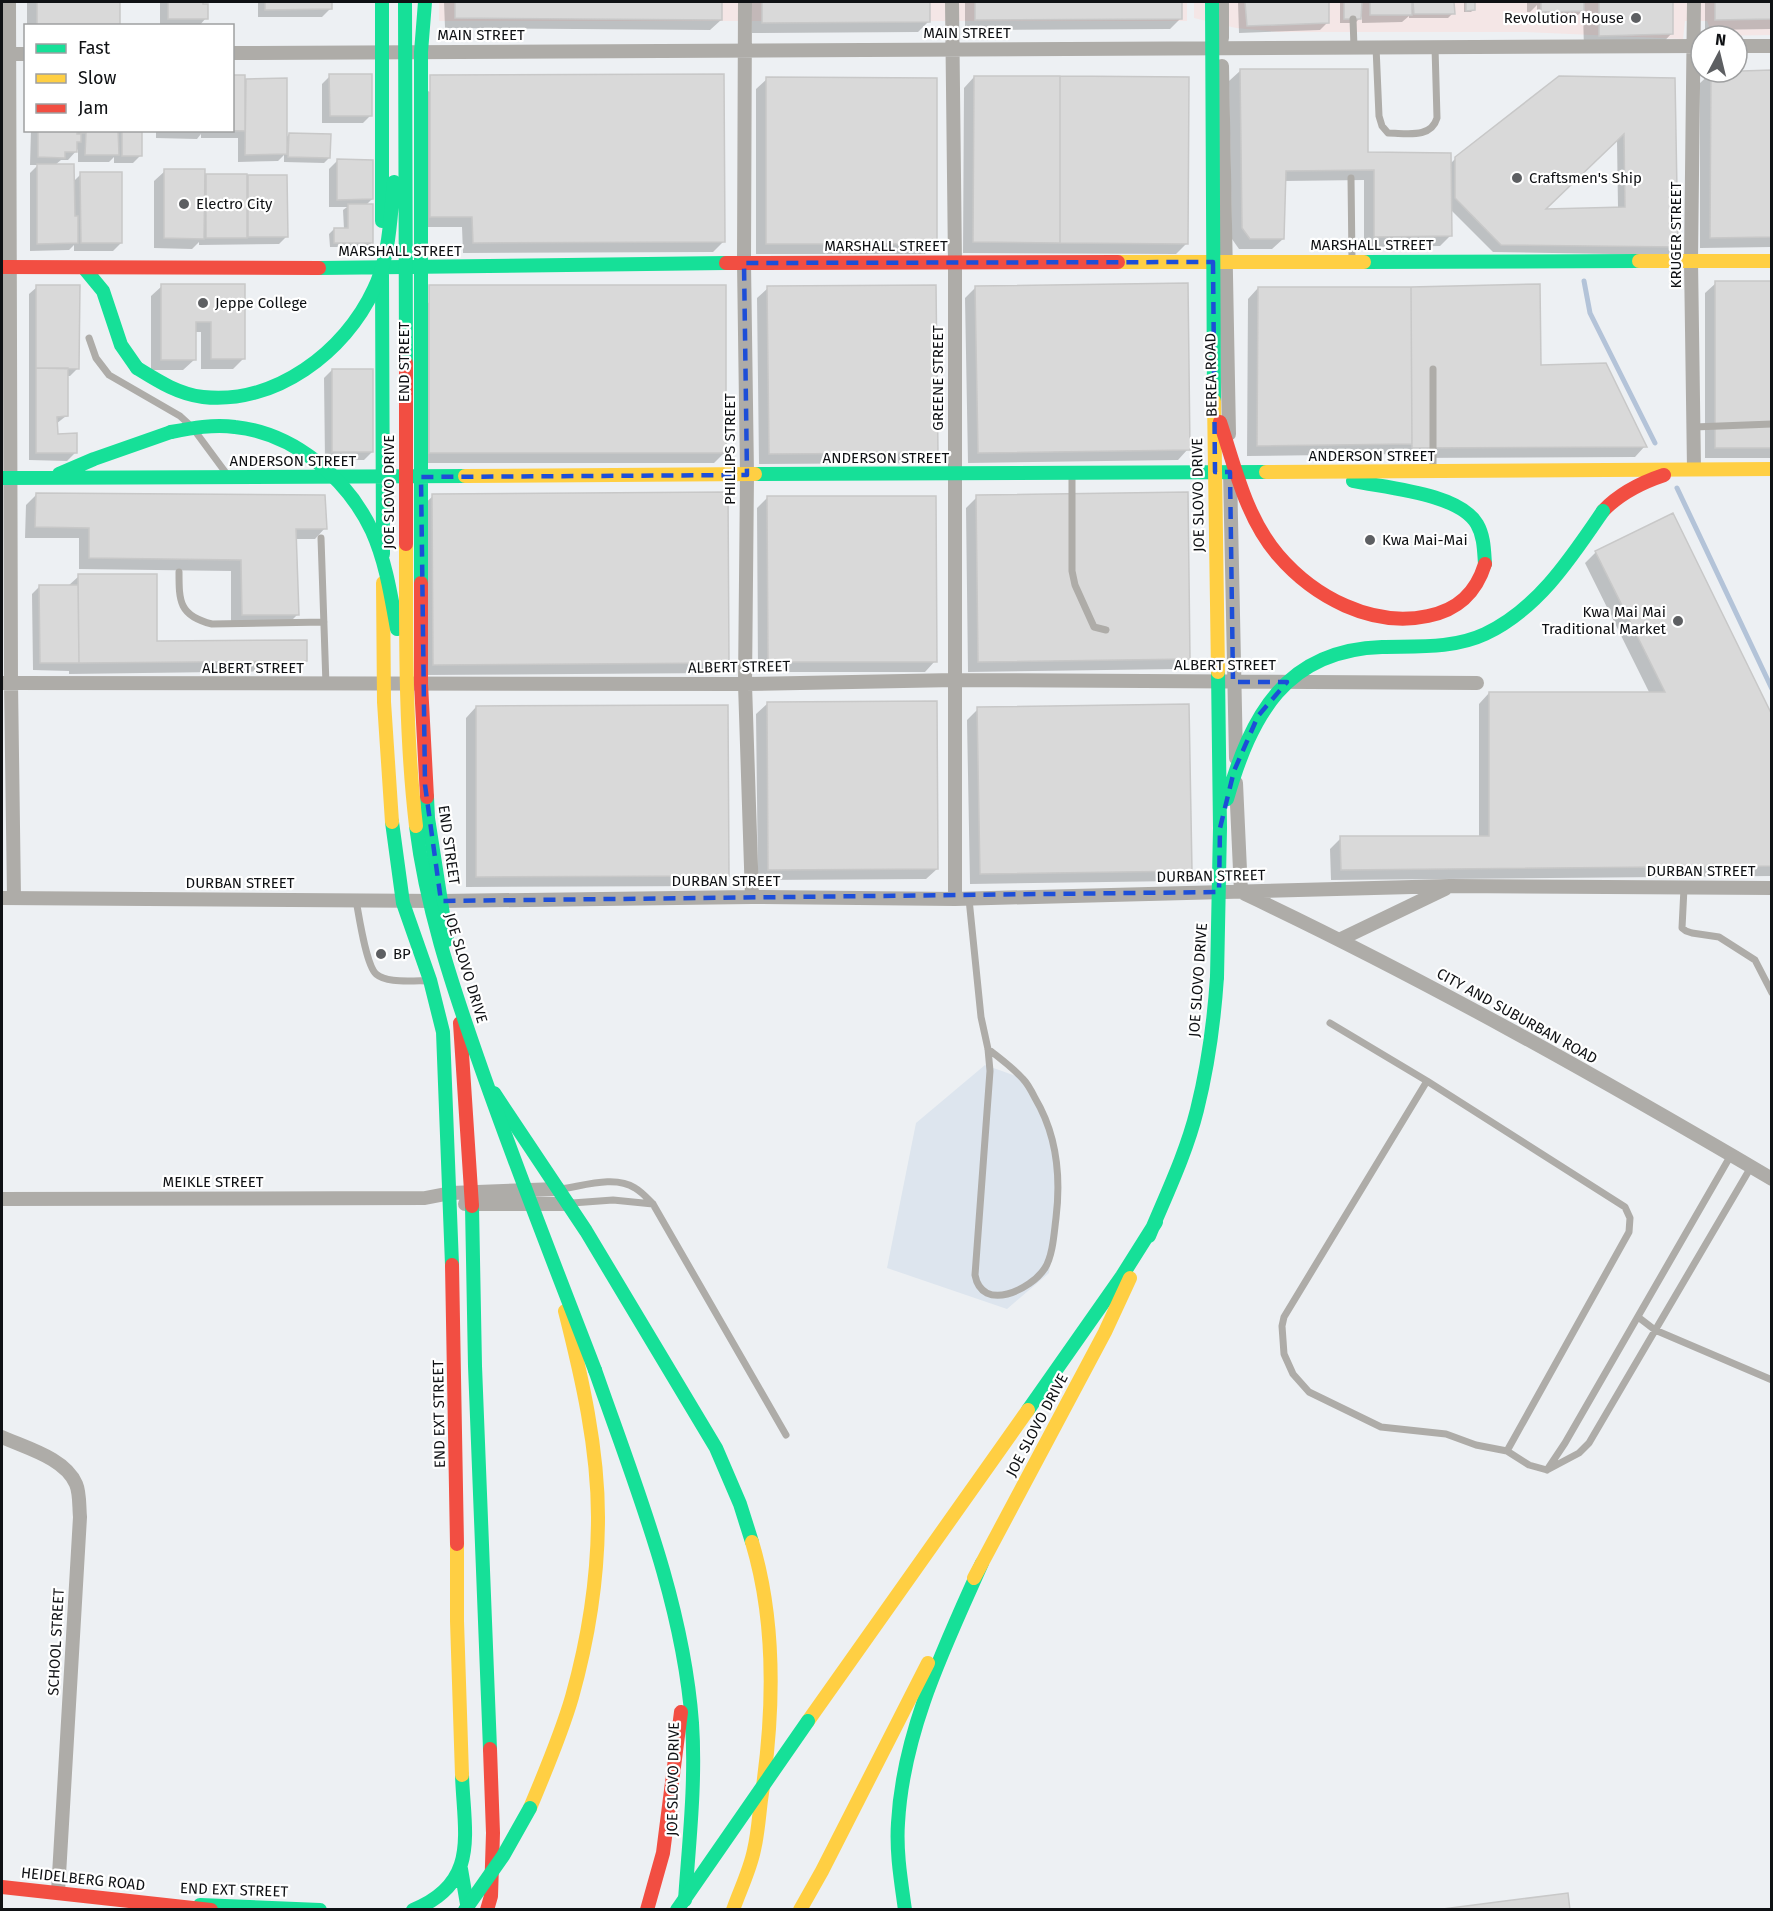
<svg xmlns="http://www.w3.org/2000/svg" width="1773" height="1911" font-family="'Fira Sans',sans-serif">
<rect width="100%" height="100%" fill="#edf0f3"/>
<path fill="#f4e6e6" d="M439,2H1187V21H439Z
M1194,2H1771V35L1713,36L1707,21H1685L1683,39L1525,32H1279L1236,28L1194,18Z"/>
<path fill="#dde5ee" d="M985,1065L1024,1079L1054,1144L1059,1194L1049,1273L1007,1309L887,1268L916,1123Z"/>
<path fill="#0003" fill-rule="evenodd" d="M27,2H118L119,26H27Z
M160,2H205L201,5L206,18L199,26H160Z
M258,2H330V9L322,17H258Z
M444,2H721V20L710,30L445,28Z
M752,2H928L929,21L918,32L752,33Z
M965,2H1181V18L1170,29L965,30Z
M1238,2H1327L1328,22L1320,30L1239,33Z
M1340,2H1453V13L1448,18H1409V16L1402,22L1362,23V16L1355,23H1340Z
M1464,2H1672V33L1656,50L1584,51L1583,10L1578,15L1537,16V5L1530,12H1527V2H1473V10L1471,12H1464Z
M1705,2H1772V29L1705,30Z
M1240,71L1366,154L1450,164L1456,158L1673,80L1676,247L1668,255L1493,252L1450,209L1451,235L1440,246L1364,247V180L1284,181L1283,239L1272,249H1239L1232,239L1229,81ZM1617,140L1618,208L1543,211Z
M1772,72V247L1700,248V83L1711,73Z
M330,76L371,115L363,123H322V84Z
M974,77L1187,243L1176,254L963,253L964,88Z
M285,79L286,138L289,134L329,158L324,163L284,162V155L278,161L238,162V138H201V134L197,139L156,138V130H232L244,80Z
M767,79L935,243L925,254H756V89Z
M420,87L724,241L713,252L463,253L462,227H420Z
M31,130H75V134L79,130H141V155L133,163H114V157L109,162H78V149L68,160H61L55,165L73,182L81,174L121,243L113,251H74V245L69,250L30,251V173L38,165H30Z
M337,161L372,199L366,205L372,242L367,247H330L329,234L334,229H344L343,210L347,207H329V169Z
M165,171L203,179L206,176H286V237L279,244L199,245V242L192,249L154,248V181Z
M1772,282V458H1705V293L1716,283Z
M162,286H244V358L233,369H201V332H194V360L183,370H151V296Z
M37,287L78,368L70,376H67L66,416L56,424V435L75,453L67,461L29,460V294Z
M976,287L1188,449L1178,460L968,463L965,298Z
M768,288L936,453L926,463L759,464L757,298Z
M1258,288L1540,366L1645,446L1635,457L1402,458V454L1247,456L1248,299Z
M419,298L725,452L714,463H419Z
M332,370L372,452L364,460H325L324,378Z
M37,494L325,528L315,539H295L297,615L287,625H231V571L79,569V538H25L26,505Z
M433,496L728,662L717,673L423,675L422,506Z
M768,497L935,661L925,672H758L757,508Z
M977,497L1189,658L1178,669L968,672L966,508Z
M1596,552L1772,718V876L1331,880L1330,849L1341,838H1479V704L1489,693L1650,694L1585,563Z
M79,576L156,642L306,661L295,671L69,674V671L33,670L32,594L40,586H68Z
M767,704L937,869L926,879L758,880L756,714Z
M476,707L728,876L717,886L466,887V718Z
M978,709L1190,870L1179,881L970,884L967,720Z"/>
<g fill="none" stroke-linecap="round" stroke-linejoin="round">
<path stroke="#b3c3d8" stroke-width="5" d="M1584,281L1590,313L1655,443
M1677,488L1772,689"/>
</g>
<path fill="#d9d9d9" stroke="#c8c8c8" stroke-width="1.5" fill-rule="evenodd" d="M37,2H120V26H37Z
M168,2H208H203V4H208V19H168Z
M265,2H332V9L265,10Z
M455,2H722V20L455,18Z
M762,2H930V22L762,23Z
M975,2H1182V19L975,20Z
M1245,2H1329V23L1247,26Z
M1344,2H1362L1361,19H1344Z
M1370,2H1412V15H1370Z
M1413,2H1454L1455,14H1414Z
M1466,2H1475V10L1466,11Z
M1541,2H1584V11L1541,12Z
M1599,2H1673V34L1599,36Z
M1715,2H1772V19L1715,20Z
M1240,69H1368V152L1451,153L1452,236L1374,237V170L1286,171L1284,239H1250L1242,228Z
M1772,70V237L1710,238L1711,72Z
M329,74H372V116H330Z
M724,74L725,242L473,243L472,217H430V75Z
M232,75H245V131L216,130H232Z
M974,76H1060V243L973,242Z
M1060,76L1189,77L1188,244L1060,243Z
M1559,76L1675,78L1678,247L1501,245L1455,198V157ZM1624,134L1625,207L1546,209Z
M766,77L937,78V244H766Z
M287,78V154L245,155L246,79Z
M38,130H77V134H81V142H77V152H65V158L38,157Z
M82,130H118L119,155H85L86,133H81Z
M122,130H142V156H122Z
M289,133L331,134L330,158L288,157Z
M337,159L373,160V199L337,200Z
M37,164H74L75,216H78V243L37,244Z
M164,169H205L204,239L164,238Z
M80,172H122V243H81Z
M206,174H247V238H206Z
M248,175H287L288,237H248Z
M348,204H373V243H334V228H348Z
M1715,281H1772V448H1715Z
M1188,283L1190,450L978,453L975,286Z
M161,284H245V359H211V322H196V360H161Z
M1540,284L1541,365L1606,363L1647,447L1412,448L1411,287Z
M36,285H80L79,369L36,368Z
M429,285H726V453H429Z
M936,285L938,453L769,454L767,286Z
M1258,287H1411L1412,444L1257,446Z
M36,368H68V416L57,417L58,434L77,433V453H36Z
M332,369H373V452H332Z
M728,492L729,663L433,665L432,494Z
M1188,492L1190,659L978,662L976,495Z
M36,493L325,495L327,529H296L299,615H242L241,560L89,558V528L35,527Z
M767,496H936L937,662H768Z
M1673,513L1772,715V866L1341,870L1340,836H1489V692H1665L1595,551Z
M78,574H157V641L307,640V661L79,663Z
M39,585H78L79,663H40Z
M937,701L938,869L768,870L767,702Z
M1189,704L1192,871L980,874L977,707Z
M728,705L729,876L476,877V706Z
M1568,1893L1570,1910H1435Z"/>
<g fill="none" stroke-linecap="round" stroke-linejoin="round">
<path stroke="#aeaca8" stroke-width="7" d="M1353,19L1354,47
M1376,47L1379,116L1382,126L1388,133C1406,133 1431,139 1437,118L1435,47
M1351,178L1352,259
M89,338L96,358L109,375L180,416L192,427L226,473
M1694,427L1772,424
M1433,469V369
M1072,475V571L1075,585L1094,627L1106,630
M321,538L326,685
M179,572C179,601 179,616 212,624L324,622
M1684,888L1682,928L1686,931L1692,933L1719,937L1755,960L1772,993
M969,899L981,1017L988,1049L990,1071L975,1275C982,1313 1031,1290 1045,1268C1053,1255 1054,1233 1056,1218C1061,1177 1057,1135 1035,1098C1032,1092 1028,1084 1023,1079C1013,1068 1000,1058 988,1049
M356,900C359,916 366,965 376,974C388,984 412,980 427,981
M1330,1023L1427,1081L1625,1207L1630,1218L1629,1232L1507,1451
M1427,1081L1284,1317L1282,1326L1284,1354L1293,1374L1309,1392L1381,1427L1446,1434L1476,1445L1507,1451L1529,1465L1547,1470L1579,1453L1589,1443L1751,1167
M561,1189C583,1186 615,1175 635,1188C642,1192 648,1199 653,1204L786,1435
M572,1203L613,1200L653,1204
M1638,1317L1655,1330L1772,1380
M1547,1470L1565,1443L1731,1155"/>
<path stroke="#aeaca8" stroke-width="14" d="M9,2L11,683L14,898
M745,2L744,263L747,475L745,684L752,897
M952,2L955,262V899
M1694,2L1691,260L1694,469
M1222,38V2
M1737,46H1772
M232,53L1701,46
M2,54H26
M1222,66L1229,434
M1230,471L1236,758
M2,683L745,684L955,680L1477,683
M1236,783L1241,892
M1245,894C1425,979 1600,1078 1772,1179
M2,898L441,901L752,897L955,899L1450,886L1772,888
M1341,939L1445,889
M2,1199L425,1198L451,1193L558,1189
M465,1204H568
M2,1437C26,1448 65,1458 76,1484C80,1493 79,1507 80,1517L58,1892"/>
<path stroke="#16e098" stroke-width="14" d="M382,2V221
M1364,262L1639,261
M84,268L103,291L121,345L137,368
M319,268L726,263
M382,271L383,554
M59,474L94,459L171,432
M755,474L1266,472
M2,478L465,476
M1353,481C1385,488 1459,493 1477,524C1484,536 1484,550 1485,564
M421,583V52L425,2
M427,797L428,818L447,940
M392,822L403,903L430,980L443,1032L452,1265
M494,1093L586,1231L716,1448L740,1504L752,1542
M472,1206L475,1366L490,1749
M1149,1236C1166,1195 1186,1154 1197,1110C1208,1066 1214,1022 1217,977
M595,1370C635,1485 683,1601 692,1723C696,1782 689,1842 685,1900
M1028,1410L1122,1276L1156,1222
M461,1869L468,1910
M200,1905L320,1910
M413,1910C480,1883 464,1834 462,1775
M905,1910C901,1881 896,1852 898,1823C903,1731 945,1646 982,1563"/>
<path stroke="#ffcf43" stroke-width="14" d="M1639,261H1772
M1118,262H1364
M1266,472L1772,469
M465,476L755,474
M383,583L384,702L392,822
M457,1544V1621L462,1775
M974,1578L1105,1332L1130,1278
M808,1721L1028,1410
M530,1808C545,1772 561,1735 572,1697C588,1640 598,1577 598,1517C598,1448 582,1378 565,1311
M733,1910C740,1890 750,1870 754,1850C758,1833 759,1816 761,1800C774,1715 777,1625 752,1542
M800,1910L822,1871L928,1663"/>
<path stroke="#f24e42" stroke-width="14" d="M726,263L1118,262
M2,267L319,268
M1603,511C1620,493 1640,483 1664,475
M421,583V684L427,797
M460,1023L472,1206
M452,1265L457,1544
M2,1887L211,1910
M487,1910L491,1896L493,1833L490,1749
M647,1910L663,1853L681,1712"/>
<path stroke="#16e098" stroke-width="14" d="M405,2L406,363
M1212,2L1214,401
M137,368C158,381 178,394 203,397C275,405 345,352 374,289C390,256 390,218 394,182
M171,432C192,428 214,424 235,427C294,433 347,478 372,531C386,562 391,596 397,629
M1227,799C1251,716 1285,650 1382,647C1416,646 1453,649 1485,634C1538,609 1571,558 1603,511
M416,826C426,907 451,982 478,1059C514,1163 555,1266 595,1370
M1217,977L1220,828L1218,672
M465,1910L503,1856L530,1808
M677,1910L808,1721"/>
<path stroke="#ffcf43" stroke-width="14" d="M1214,401L1218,672
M406,544C406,638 405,732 416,826"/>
<path stroke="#f24e42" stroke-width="14" d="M406,363V544
M1220,422C1235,467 1246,518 1278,555C1314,597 1372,628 1428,616C1458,610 1476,593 1485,564"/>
</g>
<path fill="none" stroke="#1d4ed8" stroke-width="4.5" stroke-dasharray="12 8" stroke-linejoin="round" d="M1213,262L1215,472H1230L1233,682H1287L1258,716L1234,771L1220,828L1219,892L441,901L425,785L421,477L747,475L744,263Z"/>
<g fill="#5d5f62" stroke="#fff" stroke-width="2">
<circle cx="1636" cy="18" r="6"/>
<circle cx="1517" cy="178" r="6"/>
<circle cx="184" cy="204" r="6"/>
<circle cx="203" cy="303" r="6"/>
<circle cx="1370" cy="540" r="6"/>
<circle cx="1678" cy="621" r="6"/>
<circle cx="381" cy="954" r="6"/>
</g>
<g text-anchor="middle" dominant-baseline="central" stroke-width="4.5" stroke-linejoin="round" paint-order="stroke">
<g font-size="15" fill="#0f1114" stroke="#fff" text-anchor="start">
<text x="1624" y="18" text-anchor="end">Revolution House</text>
<text x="1529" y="178">Craftsmen's Ship</text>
<text x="196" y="204">Electro City</text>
<text x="215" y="303">Jeppe College</text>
<text x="1382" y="540">Kwa Mai-Mai</text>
<text x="1666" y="612" text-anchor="end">Kwa Mai Mai<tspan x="1666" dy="17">Traditional Market</tspan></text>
<text x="393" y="954">BP</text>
</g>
<g font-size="15" fill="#0f1114" stroke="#fff">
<text x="967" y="33">MAIN STREET</text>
<text x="481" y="35">MAIN STREET</text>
<text transform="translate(1676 235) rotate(-90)">KRUGER STREET</text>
<text x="1372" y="245">MARSHALL STREET</text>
<text x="886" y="246">MARSHALL STREET</text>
<text x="400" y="251">MARSHALL STREET</text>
<text transform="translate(404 362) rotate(-90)">END STREET</text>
<text transform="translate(1211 375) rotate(-91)">BEREA ROAD</text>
<text transform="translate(938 378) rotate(-90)">GREENE STREET</text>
<text transform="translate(730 449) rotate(-90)">PHILLIPS STREET</text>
<text x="1372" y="456">ANDERSON STREET</text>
<text x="886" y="458">ANDERSON STREET</text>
<text x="293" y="461">ANDERSON STREET</text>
<text transform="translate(389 492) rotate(-90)">JOE SLOVO DRIVE</text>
<text transform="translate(1198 495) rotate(-91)">JOE SLOVO DRIVE</text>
<text x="1225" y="665">ALBERT STREET</text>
<text transform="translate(739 667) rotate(-1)">ALBERT STREET</text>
<text x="253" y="668">ALBERT STREET</text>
<text transform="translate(449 845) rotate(82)">END STREET</text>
<text x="1701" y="871">DURBAN STREET</text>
<text transform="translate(1211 876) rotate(-1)">DURBAN STREET</text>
<text x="726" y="881">DURBAN STREET</text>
<text x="240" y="883">DURBAN STREET</text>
<text transform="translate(466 968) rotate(73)">JOE SLOVO DRIVE</text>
<text transform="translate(1198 980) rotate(-86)">JOE SLOVO DRIVE</text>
<text transform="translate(1517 1016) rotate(29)">CITY AND SUBURBAN ROAD</text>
<text x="213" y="1182">MEIKLE STREET</text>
<text transform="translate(439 1414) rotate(-91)">END EXT STREET</text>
<text transform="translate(1037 1425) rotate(-62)">JOE SLOVO DRIVE</text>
<text transform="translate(56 1642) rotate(-87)">SCHOOL STREET</text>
<text transform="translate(673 1779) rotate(-89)">JOE SLOVO DRIVE</text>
<text transform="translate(83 1879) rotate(6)">HEIDELBERG ROAD</text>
<text transform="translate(234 1890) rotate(2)">END EXT STREET</text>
</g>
</g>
<rect width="1773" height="1911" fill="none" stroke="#0f1114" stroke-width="6"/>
<rect x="24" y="24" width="210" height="108" fill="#ffffff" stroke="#9fa0a1" stroke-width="1.5"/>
<rect x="36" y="44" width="30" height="9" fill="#16e098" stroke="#9fa0a1" stroke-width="1.5"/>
<text x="78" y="54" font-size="18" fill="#0f1114">Fast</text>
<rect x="36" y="74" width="30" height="9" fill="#ffcf43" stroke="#9fa0a1" stroke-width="1.5"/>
<text x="78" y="84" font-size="18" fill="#0f1114">Slow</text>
<rect x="36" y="104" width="30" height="9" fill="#f24e42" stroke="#9fa0a1" stroke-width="1.5"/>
<text x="78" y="114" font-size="18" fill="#0f1114">Jam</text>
<g transform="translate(1719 54) rotate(7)"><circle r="28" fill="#ffffff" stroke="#9fa0a1" stroke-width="1.5"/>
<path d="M0-4.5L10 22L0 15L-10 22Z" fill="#5d5f62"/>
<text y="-9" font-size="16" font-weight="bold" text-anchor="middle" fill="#0f1114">N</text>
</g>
</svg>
